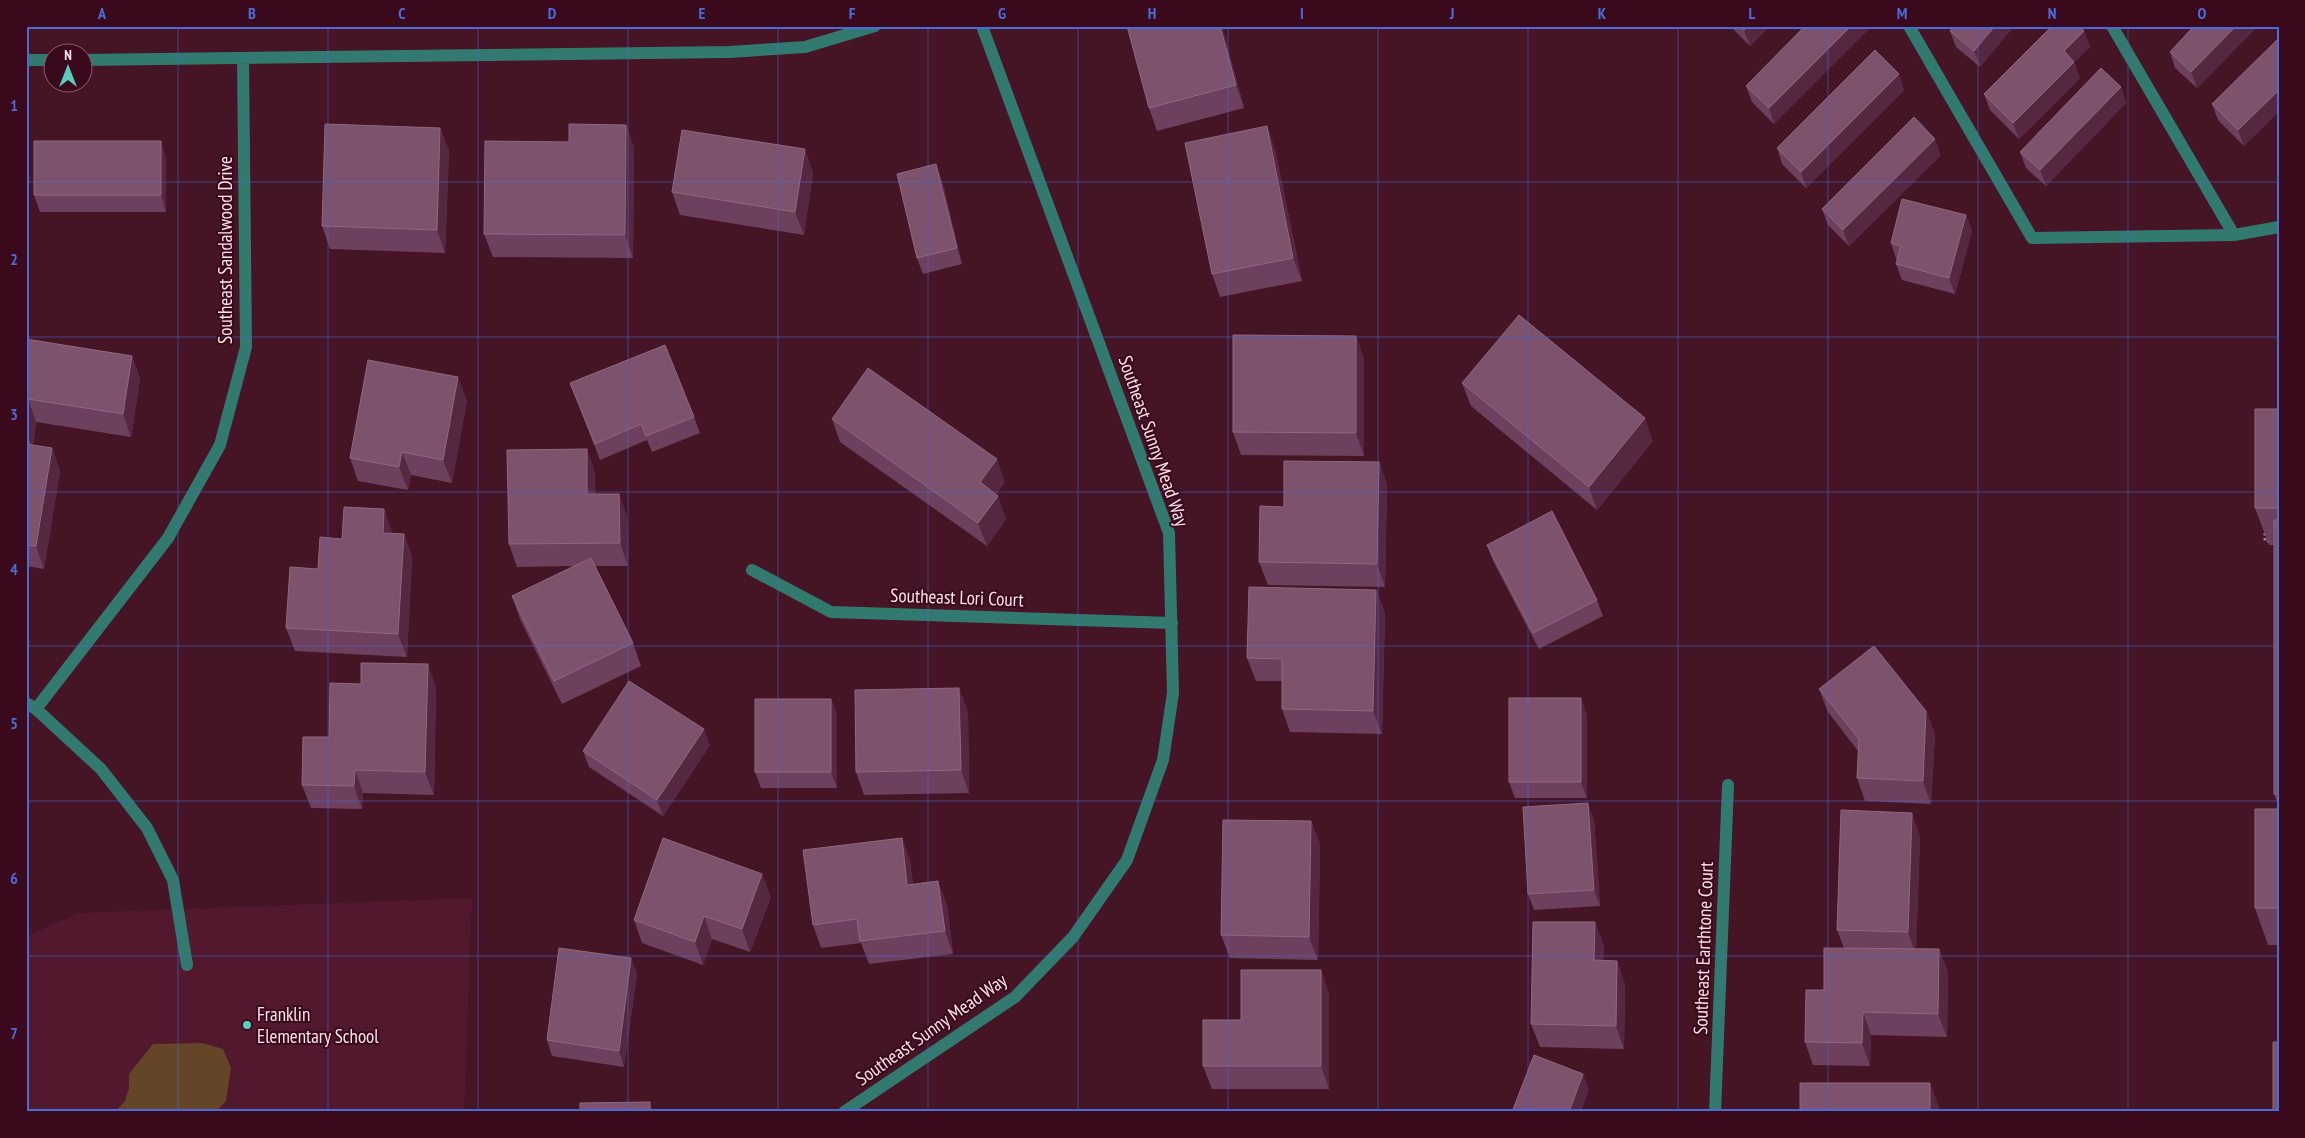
<svg xmlns="http://www.w3.org/2000/svg" width="2305" height="1138" font-family="'PT Sans Narrow',sans-serif">
<rect width="100%" height="100%" fill="#451425"/>
<path fill="#52192e" d="M472,898L464,1112H26V937L78,913Z"/>
<path fill="#654527" d="M202,1043L223,1049L231,1068L226,1101L216,1112H115L125,1101L129,1088V1074L153,1044Z"/>
<g fill="none" stroke-linecap="round" stroke-linejoin="round">
<path stroke="#a6808c" stroke-width="3" stroke-dasharray="2.5 2.5" stroke-linecap="butt" d="M2265,533V541H2279"/>
<path stroke="#327a6f" stroke-width="12" d="M1909,26L2032,238L2234,235L2279,227
M2112,26L2234,235
M26,60H52
M82,60L729,52L805,47L875,26
M752,570L831,612L1172,623
M26,703L36,709L101,769L147,828L173,880L187,965
M36,709L168,538L220,445L246,347L243,59
M844,1112L1015,997L1073,937L1127,860L1163,760L1173,693L1169,533L982,26
M1715,1112L1728,785"/>
</g>
<path fill="#6d405d" d="M1222,26L1244,108L1157,131L1149,108Z
M1730,26H1770L1750,46Z
M1805,26L1774,124L1752,102L1746,86Z
M1954,26H2014L1980,67L1956,47L1950,31Z
M2194,26H2258L2197,88L2175,68L2170,52Z
M2084,31L2090,47L2074,62L2080,78L2019,139L1990,110L1984,94Z
M2279,38L2244,146L2218,120L2212,104Z
M2121,87L2126,103L2046,186L2026,168L2020,152Z
M1904,90L1806,188L1782,164L1777,148Z
M626,125L634,148L633,258L493,257L484,234L569,142Z
M440,128L449,151L445,253L330,249L322,226Z
M1275,149L1302,281L1220,297L1212,274Z
M1941,155L1849,246L1828,225L1822,209Z
M166,157V212H40L34,195Z
M813,172L804,235L680,215L672,192Z
M942,180L962,264L923,274L917,258Z
M1966,215L1972,231L1955,294L1902,280L1896,264L1897,259H1896L1891,243Z
M1356,336L1364,359V456L1241,455L1233,432Z
M26,339L132,356L140,379L131,437L36,422L33,445L52,448L60,471L44,569L26,566Z
M570,383L694,417L700,433L652,452L647,440L600,460Z
M1462,383L1653,441L1597,510L1471,406Z
M467,400L452,483L411,475L408,490L358,481L350,458Z
M2279,409V807L2274,794V545H2269L2255,508Z
M832,419L1005,482L996,494L1006,519L987,546L840,442Z
M1379,462L1387,485L1385,587L1268,585L1259,562L1284,507Z
M595,472V494H619L627,517L628,566H595L633,643L641,666L562,704L520,619L512,596L573,566L517,567L509,544Z
M384,509L392,533L404,534L412,557L407,657L295,651L286,628L318,569L342,539Z
M1487,545L1597,600L1603,616L1539,649L1493,561Z
M1376,590L1385,613L1382,734L1290,732L1282,709V681H1256L1247,658Z
M436,687L434,795L363,793L362,809L311,808L302,785L329,737Z
M1819,689L1926,711L1935,734L1931,804L1865,801L1857,778L1858,751L1828,712Z
M831,699L837,715V788H761L755,772Z
M968,711L969,793L864,795L856,772Z
M1587,714V798H1515L1509,782Z
M710,745L663,816L589,767L583,751Z
M2279,809V945H2268L2255,908Z
M1594,819L1600,906L1534,910L1528,894Z
M1311,821L1320,844L1318,960L1230,958L1221,935Z
M1920,836L1916,949H1939L1948,972L1947,1037L1871,1035L1870,1066L1813,1065L1805,1042L1824,990L1844,948L1837,930Z
M902,838L910,861L913,885L947,904L953,954L869,964L861,943L821,948L813,925Z
M771,897L750,952L712,939L703,965L642,943L634,920Z
M1604,945L1603,960L1625,984L1624,1049L1540,1047L1531,1024Z
M631,958L637,974L624,1067L552,1056L547,1040Z
M1329,993V1089H1212L1203,1066L1241,1020Z"/>
<path fill="#562740" d="M1220,26H1222L1244,108L1236,85Z
M1749,26H1770L1750,46L1744,30Z
M1851,26H1872L1774,124L1769,108Z
M1995,26H2014L1980,67L1974,51Z
M2236,26H2258L2197,88L2191,72Z
M2084,31L2090,47L2074,62L2080,78L2019,139L2013,123L2064,51Z
M1899,74L1904,90L1806,188L1801,172Z
M2121,87L2126,103L2046,186L2040,170Z
M2279,90V112L2244,146L2238,130Z
M626,125L634,148L633,258L625,235Z
M1267,126L1275,149L1302,281L1293,258Z
M440,128L449,151L445,253L437,230Z
M1935,139L1941,155L1849,246L1843,230Z
M161,141L166,157V212L161,195Z
M805,149L813,172L804,235L795,212Z
M936,164L942,180L962,264L957,248Z
M1966,215L1972,231L1955,294L1949,278Z
M1356,336L1364,359V456L1356,433Z
M132,356L140,379L131,437L123,414Z
M458,377L467,400L452,483L443,460Z
M28,399L36,422L32,448L26,432V410Z
M1645,418L1653,441L1597,510L1589,487Z
M52,448L60,471L44,569L36,546Z
M587,449L595,472L596,517L587,494Z
M402,452L411,475L408,490L399,467Z
M997,459L1005,482L988,505L980,482Z
M1379,462L1387,485L1385,587L1377,564Z
M619,494L627,517L628,566L620,543Z
M998,496L1006,519L987,546L978,523Z
M384,509L392,532L391,556L383,533Z
M404,534L412,557L407,657L398,634Z
M1376,590L1385,613L1382,734L1373,711Z
M428,664L436,687L434,795L425,772Z
M959,688L968,711L969,793L961,770Z
M1581,698L1587,714V798L1581,782Z
M831,699L837,715V788L831,772Z
M1926,711L1935,734L1931,804L1923,781Z
M704,729L710,745L663,816L657,800Z
M355,770L363,793L362,809L354,786Z
M1588,803L1594,819L1600,906L1594,890Z
M1912,813L1920,836L1916,955L1908,932Z
M1311,821L1320,844L1318,960L1309,937Z
M902,838L910,861L916,908L907,885Z
M762,874L771,897L750,952L742,929Z
M938,881L947,904L953,954L945,931Z
M704,916L712,939L703,965L695,942Z
M1595,922L1604,945L1603,983L1594,960Z
M1939,949L1948,972L1947,1037L1938,1014Z
M631,958L637,974L624,1067L619,1051Z
M1617,961L1625,984L1624,1049L1616,1026Z
M1321,970L1329,993V1089L1321,1066Z
M1863,1012L1871,1035L1870,1066L1862,1043Z
M1583,1074L1589,1090L1581,1112H1569Z
M1930,1083L1939,1106V1112H1930Z
M650,1102L653,1112H650Z"/>
<path fill="#7d526c" stroke="#91687f" d="M1127,26H1220L1236,85L1149,108Z
M1740,26H1749L1744,30Z
M1805,26H1851L1769,108L1746,86Z
M1954,26H1995L1974,51L1950,31Z
M2052,26H2079L2084,31L2064,51L2074,62L2013,123L1984,94Z
M2194,26H2236L2191,72L2170,52Z
M2279,38V90L2238,130L2212,104Z
M1875,50L1899,74L1801,172L1777,148Z
M2101,68L2121,87L2040,170L2020,152Z
M1914,117L1935,139L1843,230L1822,209Z
M325,124L440,128L437,230L322,226Z
M569,124L626,125L625,235L484,234L485,141L569,142Z
M1267,126L1293,258L1212,274L1185,143Z
M682,130L805,149L795,212L672,192Z
M34,141H161V195H34Z
M936,164L957,248L917,258L897,174Z
M1902,199L1966,215L1949,278L1896,264L1901,246L1891,243Z
M1519,315L1645,418L1589,487L1462,383Z
M1233,335L1356,336V433L1233,432Z
M26,339L132,356L123,414L28,399L26,410Z
M665,345L694,417L646,436L641,424L595,444L570,383Z
M368,360L458,377L443,460L402,452L399,467L350,458Z
M868,368L997,459L980,482L998,496L978,523L832,419Z
M2255,409H2279V508H2255Z
M26,444L52,448L36,546L26,545Z
M587,449V494H619L620,543L509,544L507,450Z
M1284,461L1379,462L1377,564L1259,562L1260,506L1284,507Z
M344,507L384,509L383,533L404,534L398,634L286,628L290,567L318,569L320,537L342,539Z
M1552,511L1597,600L1533,633L1487,545Z
M2274,520H2279V794H2274Z
M591,558L633,643L554,681L512,596Z
M1249,587L1376,590L1373,711L1282,709V659L1247,658Z
M1874,646L1926,711L1923,781L1857,778L1859,739L1819,689Z
M361,663L428,664L425,772L355,770L354,786L302,785L303,737H329L330,683L361,684Z
M629,681L704,729L657,800L583,751Z
M959,688L961,770L856,772L855,690Z
M1509,698H1581V782H1509Z
M755,699H831V772H755Z
M1588,803L1594,890L1528,894L1523,807Z
M2255,809H2279V908H2255Z
M1841,810L1912,813L1908,932L1837,930Z
M1223,820L1311,821L1309,937L1221,935Z
M663,838L762,874L742,929L704,916L695,942L634,920Z
M902,838L907,885L938,881L945,931L860,941L857,919L813,925L803,850Z
M1533,922H1595L1594,960L1617,961L1616,1026L1531,1024Z
M559,948L631,958L619,1051L547,1040Z
M1824,948L1939,949L1938,1014L1863,1012L1862,1043L1805,1042L1806,990H1824Z
M1241,970H1321V1066H1203V1020H1241Z
M2273,1042H2279V1112H2273Z
M1534,1055L1583,1074L1569,1112H1512Z
M1800,1083H1930V1112H1800Z
M650,1102V1112H580V1103Z"/>
<path fill="none" stroke="#4a6cdb" stroke-width="1" stroke-opacity="0.55" d="M178,26V1112M328,26V1112M478,26V1112M628,26V1112M778,26V1112M928,26V1112M1078,26V1112M1228,26V1112M1378,26V1112M1528,26V1112M1678,26V1112M1828,26V1112M1978,26V1112M2128,26V1112M26,182H2279M26,337H2279M26,492H2279M26,646H2279M26,801H2279M26,956H2279"/>
<circle fill="#5acebd" stroke="#3a091c" stroke-width="2" cx="247" cy="1025" r="5"/>
<g text-anchor="middle" dominant-baseline="central" stroke-width="4" stroke-linejoin="round" paint-order="stroke">
<g font-size="19" fill="#fee3e9" stroke="#3a091c">
<text transform="translate(225 250) rotate(-90)">Southeast Sandalwood Drive</text>
<text transform="translate(1154 441) rotate(71)">Southeast Sunny Mead Way</text>
<text transform="translate(957 597) rotate(2)">Southeast Lori Court</text>
<text transform="translate(1703 948) rotate(-88)">Southeast Earthtone Court</text>
<text transform="translate(931 1029) rotate(-35)">Southeast Sunny Mead Way</text>
</g>
<g font-size="19" fill="#fee3e9" stroke="#3a091c" text-anchor="start">
<text x="257" y="1014">Franklin<tspan x="257" dy="22">Elementary School</tspan></text>
</g>
</g>
<rect width="2305" height="1138" fill="none" stroke="#3a091c" stroke-width="55"/>
<g transform="translate(68 68)"><circle r="24" fill="#3a091c" stroke="#88606e"/>
<path d="M0-4L9 19L0 12L-9 19Z" fill="#5acebd"/>
<text y="-8" font-size="14" font-weight="bold" text-anchor="middle" fill="#fee3e9">N</text>
</g>
<rect x="28" y="28" width="2250" height="1082" fill="none" stroke="#4a6cdb" stroke-width="2"/>
<g font-size="16" text-anchor="middle" font-weight="bold" fill="#4a6cdb">
<text x="102" y="19">A</text>
<text x="252" y="19">B</text>
<text x="402" y="19">C</text>
<text x="552" y="19">D</text>
<text x="702" y="19">E</text>
<text x="852" y="19">F</text>
<text x="1002" y="19">G</text>
<text x="1152" y="19">H</text>
<text x="1302" y="19">I</text>
<text x="1452" y="19">J</text>
<text x="1602" y="19">K</text>
<text x="1752" y="19">L</text>
<text x="1902" y="19">M</text>
<text x="2052" y="19">N</text>
<text x="2202" y="19">O</text>
<text x="14" y="111">1</text>
<text x="14" y="265">2</text>
<text x="14" y="420">3</text>
<text x="14" y="575">4</text>
<text x="14" y="729">5</text>
<text x="14" y="884">6</text>
<text x="14" y="1039">7</text>
</g>
</svg>
